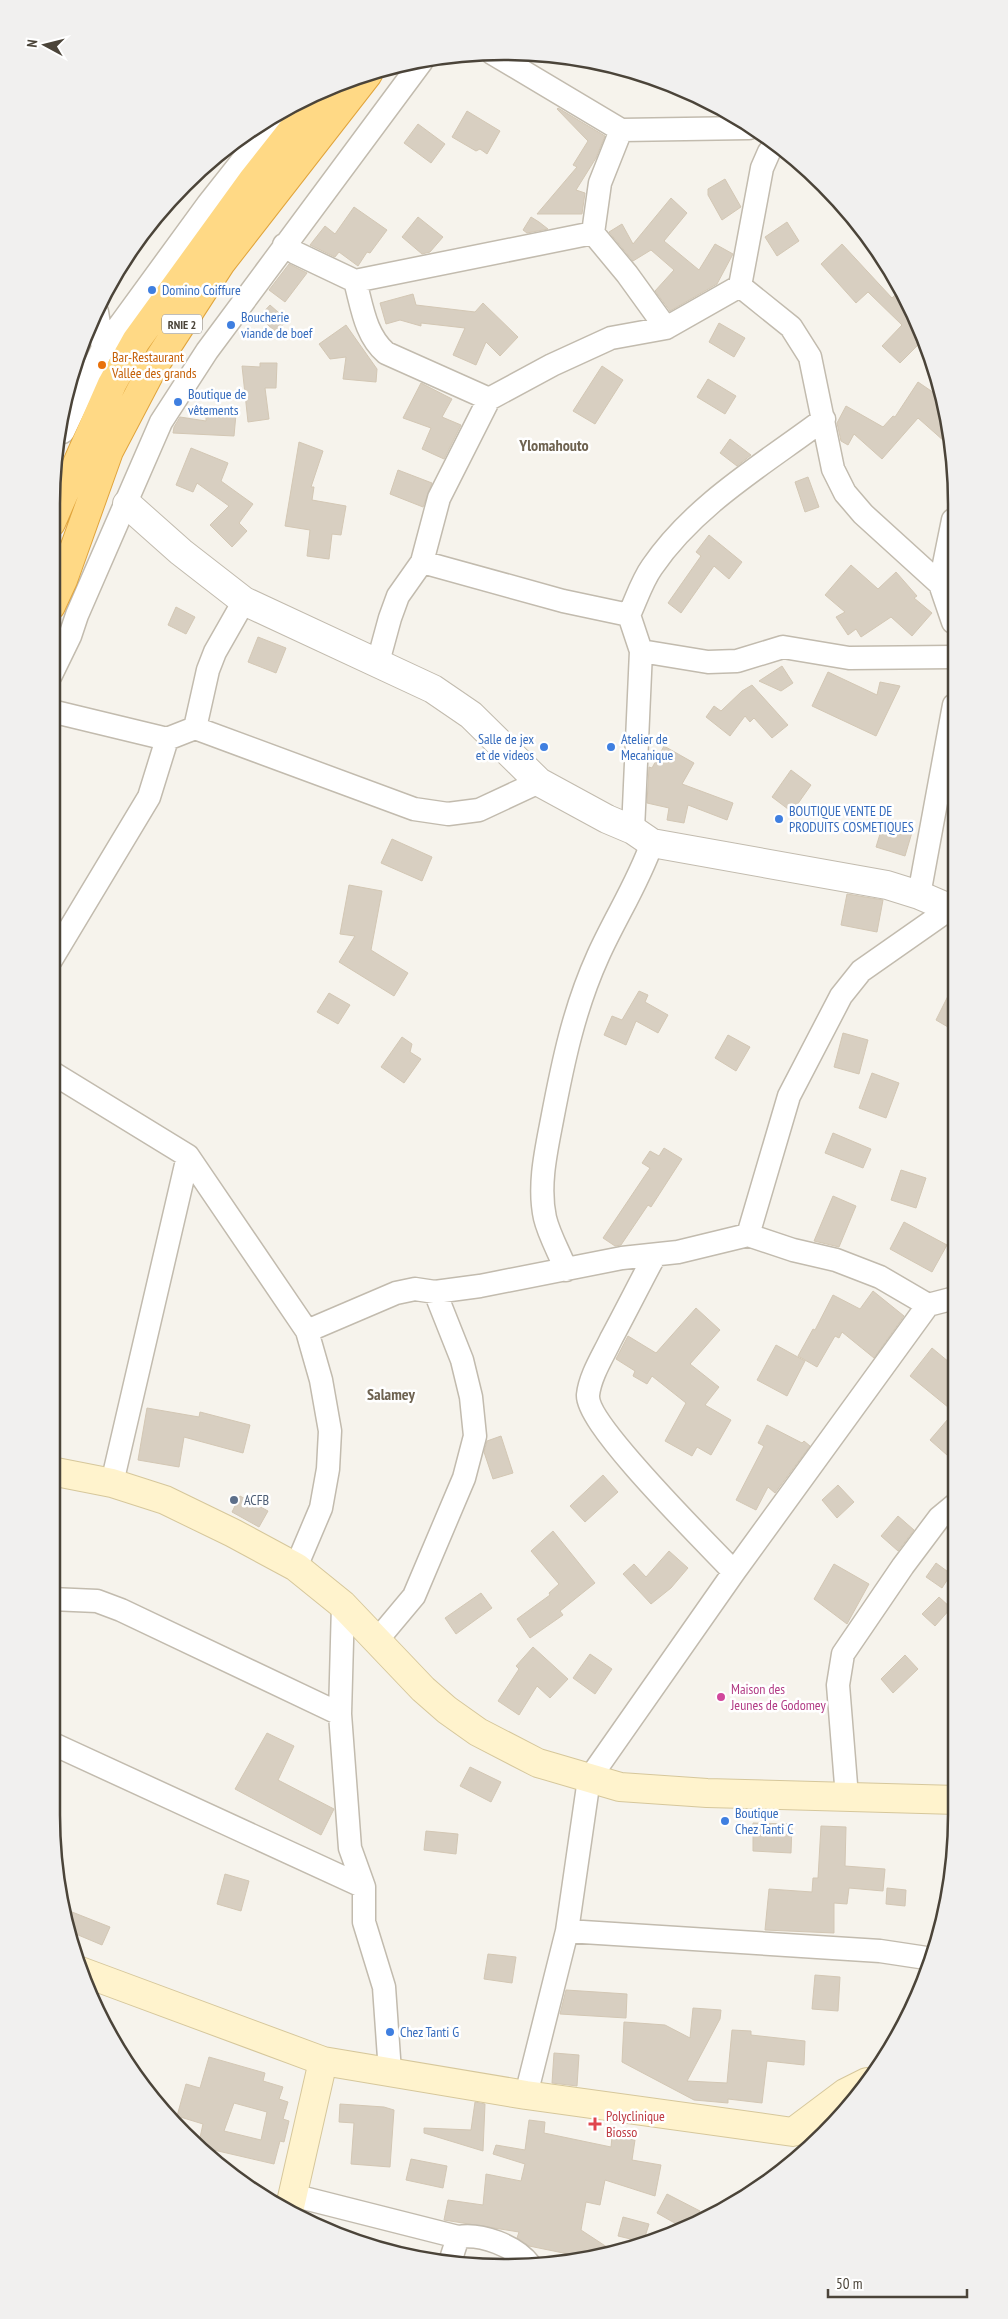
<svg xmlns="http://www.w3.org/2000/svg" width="1008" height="2319" font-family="'PT Sans Narrow',sans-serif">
<rect width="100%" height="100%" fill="#f6f3ec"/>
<path fill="#d8cfc1" stroke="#d3c7b4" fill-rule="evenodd" d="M558,108L605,136L596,158L576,190L585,193L582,214H537L577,167L573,165L588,141L557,109Z
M467,111L500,131L487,154L480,149L476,151L452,137Z
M418,124L445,144L431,163L404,143Z
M725,179L741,207L722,220L708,195V189Z
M671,198L687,213L664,241L699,270L715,244L733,254L717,284L670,311L655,291L674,270L651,250L633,261L609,232L622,224L633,244Z
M354,207L387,230L370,253L367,252L358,266L339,252L335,257L310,245L325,226L335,234Z
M418,217L443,237L430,252L422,254L402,237Z
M531,217L539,222L548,229L527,233L523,230Z
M787,222L799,241L777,256L765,237Z
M842,244L892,298L899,291L922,330L928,351L920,343L900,363L882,346L902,325L868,292L856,303L821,264Z
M289,264L307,273L285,302L269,290Z
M413,294L416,305L475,312L483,303L518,337L500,356L486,342L476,365L453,355L465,328L421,323V326L400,320L386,324L380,303Z
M270,305L287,320L276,332L259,317Z
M719,323L745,338L734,357L709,342Z
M346,325L377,369L376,382L343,379L346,357L330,359L319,344Z
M260,363H277L276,388H265L269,419L248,422L242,366L260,367Z
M602,366L623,380L595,424L573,411Z
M708,379L736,396L725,414L697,397Z
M918,382L940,397L953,449L918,418L882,459L854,434L848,445L841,441L837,423L846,406L883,427L893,416L895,417Z
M421,383L452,399L442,417L461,425L444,459L422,449L431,428L403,418Z
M206,412L236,414L234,436L173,433L174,427L180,417L206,421Z
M730,439L751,455L737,466L720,453Z
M299,442L323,451L311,487H314L312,500L346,506L341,535L332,534L329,559L307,556L310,530L285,526Z
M191,448L228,463L221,481L253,504L239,523L247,531L232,547L210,525L229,506L197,483L193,492L176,485Z
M398,470L432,483L423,507L390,494Z
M808,477L819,507L805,512L795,482Z
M709,535L742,562L729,579L714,566L681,613L668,603L701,556L696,552Z
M851,565L878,589L896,572L917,596L914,598L932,613L912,636L891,617L861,637L856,629L848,635L836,617L845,612L825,595Z
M176,607L195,617L186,634L168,625Z
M258,637L286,648L276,673L248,662Z
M782,666L793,683L781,691L759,681Z
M828,672L877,695L880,682L900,686L876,736L812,706Z
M752,685L788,725L772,738L754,718L750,722L745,716L730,736L706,717L714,706L721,711L742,691Z
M664,746L694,763L682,784L733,803L727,820L688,805L684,823L667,820L669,808L647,803L649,767L652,768Z
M791,770L811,785L792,812L772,797Z
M884,821L913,829L905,856L876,847Z
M392,839L432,857L422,881L381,863Z
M349,885L382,891L371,950L408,973L394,996L339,962L355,936L340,934Z
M847,894L883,900L877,932L841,925Z
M954,984V1015L948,1027L936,1020Z
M639,991L648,995L645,1002L668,1015L658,1033L636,1021L626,1045L604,1035L612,1016L622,1020Z
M329,993L350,1005L338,1024L317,1012Z
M843,1033L868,1040L859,1074L834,1067Z
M728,1035L750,1047L736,1071L715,1058Z
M402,1037L412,1044L410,1052L421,1059L404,1083L381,1067Z
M872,1073L899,1083L886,1118L859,1108Z
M833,1133L871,1149L863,1168L825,1153Z
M664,1148L682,1159L651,1207L648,1205L621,1245L615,1246L603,1238L650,1168L642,1163L650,1151L659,1156Z
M901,1170L926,1178L916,1208L891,1200Z
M833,1196L856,1206L839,1247L814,1241Z
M904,1222L947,1245L932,1272L890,1249Z
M873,1291L904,1316L874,1358L842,1332L839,1338L835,1336L817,1367L798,1356L813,1329L815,1330L833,1295L860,1309Z
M696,1308L720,1330L690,1364L719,1387L705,1405L731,1420L711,1455L697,1447L692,1456L665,1441L686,1403L652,1376L647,1384L633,1376L635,1371L616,1359L628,1336L656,1353Z
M776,1345L805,1361L787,1396L757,1380Z
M932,1348L955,1367L956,1463L930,1440L954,1412L910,1376Z
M147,1408L199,1417L200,1412L250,1425L243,1453L184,1437L179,1467L138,1460Z
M767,1425L802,1443L804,1441L810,1446L775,1493L768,1487L756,1510L736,1500L764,1446L758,1443Z
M501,1436L513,1473L493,1479L484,1452L487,1441Z
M603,1475L618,1492L585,1522L570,1506Z
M838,1485L854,1502L837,1518L822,1500Z
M240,1496L268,1511L259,1527L232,1512Z
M898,1516L914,1530L898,1551L881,1536Z
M553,1531L595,1583L560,1611L563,1615L530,1638L517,1619L550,1595L549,1593L559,1584L531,1551Z
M669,1551L688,1568L671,1588L651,1604L623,1574L634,1564L646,1577Z
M936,1563L951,1574L942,1588L926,1577Z
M834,1564L869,1584L847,1624L814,1599Z
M481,1593L492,1608L456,1634L445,1618Z
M939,1597L951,1608L935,1626L922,1614Z
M533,1647L568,1679L550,1698L537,1686L519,1715L498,1701L519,1669L516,1666Z
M590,1654L612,1669L595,1694L573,1678Z
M905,1655L918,1669L893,1693L881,1679Z
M267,1733L294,1746L278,1780L334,1809L321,1835L235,1789Z
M470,1767L501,1782L491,1802L460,1786Z
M753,1823L792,1824L791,1853L753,1851Z
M821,1826L846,1827L845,1866L885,1869L883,1891L849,1888L847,1904L834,1903V1933L765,1930L769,1889L812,1892L813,1878H818Z
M426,1831L458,1834L456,1854L424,1850Z
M225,1874L249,1881L241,1911L217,1904Z
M887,1888L906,1890L905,1906L886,1904Z
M67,1910L110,1927L102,1945L71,1932Z
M488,1954L516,1957L512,1983L484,1979Z
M815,1975L840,1977L838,2011L812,2009Z
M566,1990L627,1994L626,2018L560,2014Z
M693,2008L721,2010L720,2019L687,2081L727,2083L732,2030L751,2031V2035L805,2041L804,2065L767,2061L762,2103L728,2099V2103L694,2100L622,2062L624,2022L665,2025L690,2038Z
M554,2053L579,2055L577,2086L552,2083Z
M209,2057L265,2073L263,2081L283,2087L279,2099L288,2102L283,2119L289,2121L284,2142L280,2141L274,2164L205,2148L199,2142L203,2124L177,2116L186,2084L200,2088ZM234,2103L267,2112L261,2140L224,2131Z
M475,2102L485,2104L483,2151L424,2133V2128L471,2130Z
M340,2104L384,2107L394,2110L390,2167L351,2164L354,2123L339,2122Z
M529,2120L545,2122L544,2133L611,2147L612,2137L635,2140L632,2160L661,2165L655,2196L605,2180L600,2205L586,2202L581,2230L613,2251L592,2259L575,2261L578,2256L529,2246L517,2238L519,2232L444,2220L448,2200L483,2205L486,2174L521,2181L525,2164L493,2154L496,2145L525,2150Z
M411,2159L447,2166L443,2188L406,2180Z
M667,2194L700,2211L695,2220L680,2226L657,2213Z
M623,2217L649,2224L644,2240L639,2241L618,2236Z"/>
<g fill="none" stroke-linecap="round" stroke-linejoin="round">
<defs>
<path id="minor" d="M492,53L621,130L749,128
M593,233L600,183L621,130
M284,245L296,253L355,281C362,306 365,335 386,353L489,399
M355,281L593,233L627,274L666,328
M740,286L791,327L810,357L833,469L845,493L863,514L940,584
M97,312L103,348
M63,432L103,348L208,204L280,113
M953,520L940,584L953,622
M422,562L563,601L629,615
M641,651L708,662L737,661L783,647L849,658L953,657
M378,662L390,618L398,596L422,562L439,498L489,399L552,365L611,338L666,328L740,286L762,168L769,152L777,143
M51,675L70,636L77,615L161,422L207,351L422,61
M51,711L167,739
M195,728L414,809L448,814L479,810L539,782
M633,830L641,651L629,615C636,600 642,581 652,567C695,504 764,464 824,419
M919,895L954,705
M51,960L149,797L167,739L195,728L208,670L215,652L244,601
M51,1072L188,1156L307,1331L321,1380L330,1431L328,1469L321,1508L296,1567
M748,1235L789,1096L841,996L861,971L951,908
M655,1255C640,1283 626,1311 611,1339C603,1356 590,1376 588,1395C586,1425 709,1545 734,1572
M566,1270C560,1254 549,1235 545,1218C538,1186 546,1151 552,1120C563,1062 574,1009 598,956C615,918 638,883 652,843
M307,1331L396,1293L415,1289L435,1292L480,1286L622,1258L678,1252L748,1235L793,1250L836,1260L880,1277L928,1305
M112,1483L188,1156
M51,1599L97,1601L121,1610L340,1714
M343,1605L340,1714L350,1848L364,1887V1922L384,1987L390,2072
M378,1639L414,1596L464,1478L475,1436L471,1397L462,1360L435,1292
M51,1743L364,1887
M847,1797L838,1685L843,1654L903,1566L939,1518L956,1504
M567,1931L880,1951L933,1959
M526,2095L567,1931L589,1779L734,1572L928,1305L955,1298
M292,2195L458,2237C481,2233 516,2246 530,2265
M450,2262L458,2237"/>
<path id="tertiary" d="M127,504L181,552L244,601L433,689L471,715L539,782L607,819L633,830L652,843L887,885L919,895L954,910"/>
<path id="secondary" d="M51,1471L112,1483L165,1500L233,1533L296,1567L343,1605L423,1689L447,1710L478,1732L538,1763L620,1787L707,1793L957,1800
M80,1971L323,2061L526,2095L793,2132L845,2093L867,2082
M289,2211L323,2061"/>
<path id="trunk" d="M51,523L112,384L136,341L252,181L323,91
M51,606L63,580L109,451L151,371L221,263L368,74"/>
</defs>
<use href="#minor" stroke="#c2bbae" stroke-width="25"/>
<use href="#tertiary" stroke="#c2bbae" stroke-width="30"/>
<use href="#secondary" stroke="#d6c79b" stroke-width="30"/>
<use href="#trunk" stroke="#e0a43c" stroke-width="30"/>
<use href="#minor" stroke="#fff" stroke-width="22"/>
<use href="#tertiary" stroke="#fff" stroke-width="28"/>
<use href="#secondary" stroke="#fff3cd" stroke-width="28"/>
<use href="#trunk" stroke="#ffd985" stroke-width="28"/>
</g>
<g fill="#3f7fe0" stroke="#fff" stroke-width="2">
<circle cx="152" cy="290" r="5"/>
<circle cx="231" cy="325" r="5"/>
<circle cx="178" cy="402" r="5"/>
<circle cx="544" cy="747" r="5"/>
<circle cx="611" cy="747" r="5"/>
<circle cx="779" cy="819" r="5"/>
<circle cx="725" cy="1821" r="5"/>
<circle cx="390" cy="2032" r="5"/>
</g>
<circle fill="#e8710a" stroke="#fff" stroke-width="2" cx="102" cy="365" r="5"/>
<circle fill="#5c6f8a" stroke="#fff" stroke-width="2" cx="234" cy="1500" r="5"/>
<circle fill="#d1479c" stroke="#fff" stroke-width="2" cx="721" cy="1697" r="5"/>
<path fill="#e0444e" stroke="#fff" stroke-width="2" d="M592.5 2116.5h5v5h5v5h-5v5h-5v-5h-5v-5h5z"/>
<g text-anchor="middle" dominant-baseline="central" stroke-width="5" stroke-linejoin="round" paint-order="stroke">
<rect fill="#fff" stroke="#817c74" stroke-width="1" x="162" y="314.5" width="40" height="19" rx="4"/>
<g font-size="12" font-weight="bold" fill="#4b4439">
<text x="182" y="324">RNIE 2</text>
</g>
<g font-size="14" fill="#366cbe" stroke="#fff" text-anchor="start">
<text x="162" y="290">Domino Coiffure</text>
<text x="241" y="317">Boucherie<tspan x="241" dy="16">viande de boef</tspan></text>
<text x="188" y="394">Boutique de<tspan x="188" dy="16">vêtements</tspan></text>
<text x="534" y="739" text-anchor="end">Salle de jex<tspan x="534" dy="16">et de videos</tspan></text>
<text x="621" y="739">Atelier de<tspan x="621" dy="16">Mecanique</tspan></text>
<text x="789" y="811">BOUTIQUE VENTE DE<tspan x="789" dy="16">PRODUITS COSMETIQUES</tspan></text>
<text x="735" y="1813">Boutique<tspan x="735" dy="16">Chez Tanti C</tspan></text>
<text x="400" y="2032">Chez Tanti G</text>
</g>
<g font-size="14" fill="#c56008" stroke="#fff" text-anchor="start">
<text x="112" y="357">Bar-Restaurant<tspan x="112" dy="16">Vallée des grands</tspan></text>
</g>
<g font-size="14" fill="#4e5e75" stroke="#fff" text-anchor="start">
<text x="244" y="1500">ACFB</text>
</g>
<g font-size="14" fill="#b23c85" stroke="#fff" text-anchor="start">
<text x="731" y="1689">Maison des<tspan x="731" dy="16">Jeunes de Godomey</tspan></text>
</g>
<g font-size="14" fill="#be3a42" stroke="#fff" text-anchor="start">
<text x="606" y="2116">Polyclinique<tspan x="606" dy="16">Biosso</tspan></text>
</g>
<g font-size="16" font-weight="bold" fill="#6e6250" stroke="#fff">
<text x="554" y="445">Ylomahouto</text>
<text x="391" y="1394">Salamey</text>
</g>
</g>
<path d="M0 0H1008V2319H0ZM504 60H504A444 444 0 0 1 948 504V1815A444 444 0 0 1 504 2259H504A444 444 0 0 1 60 1815V504A444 444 0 0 1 504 60Z" fill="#f1f0ef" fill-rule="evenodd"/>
<path fill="none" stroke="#4b4439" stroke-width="2.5" d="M504 60H504A444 444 0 0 1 948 504V1815A444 444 0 0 1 504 2259H504A444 444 0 0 1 60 1815V504A444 444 0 0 1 504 60Z"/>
<g transform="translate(45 45) rotate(277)" stroke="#ffffff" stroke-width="4" paint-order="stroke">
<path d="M0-4L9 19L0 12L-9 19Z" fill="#4b4439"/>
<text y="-8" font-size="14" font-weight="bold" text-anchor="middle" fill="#4b4439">N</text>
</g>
<path d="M828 2289v8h139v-8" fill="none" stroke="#4b4439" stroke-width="2.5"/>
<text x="836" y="2289" font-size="15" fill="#4b4439" stroke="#ffffff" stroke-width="4" paint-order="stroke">50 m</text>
</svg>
